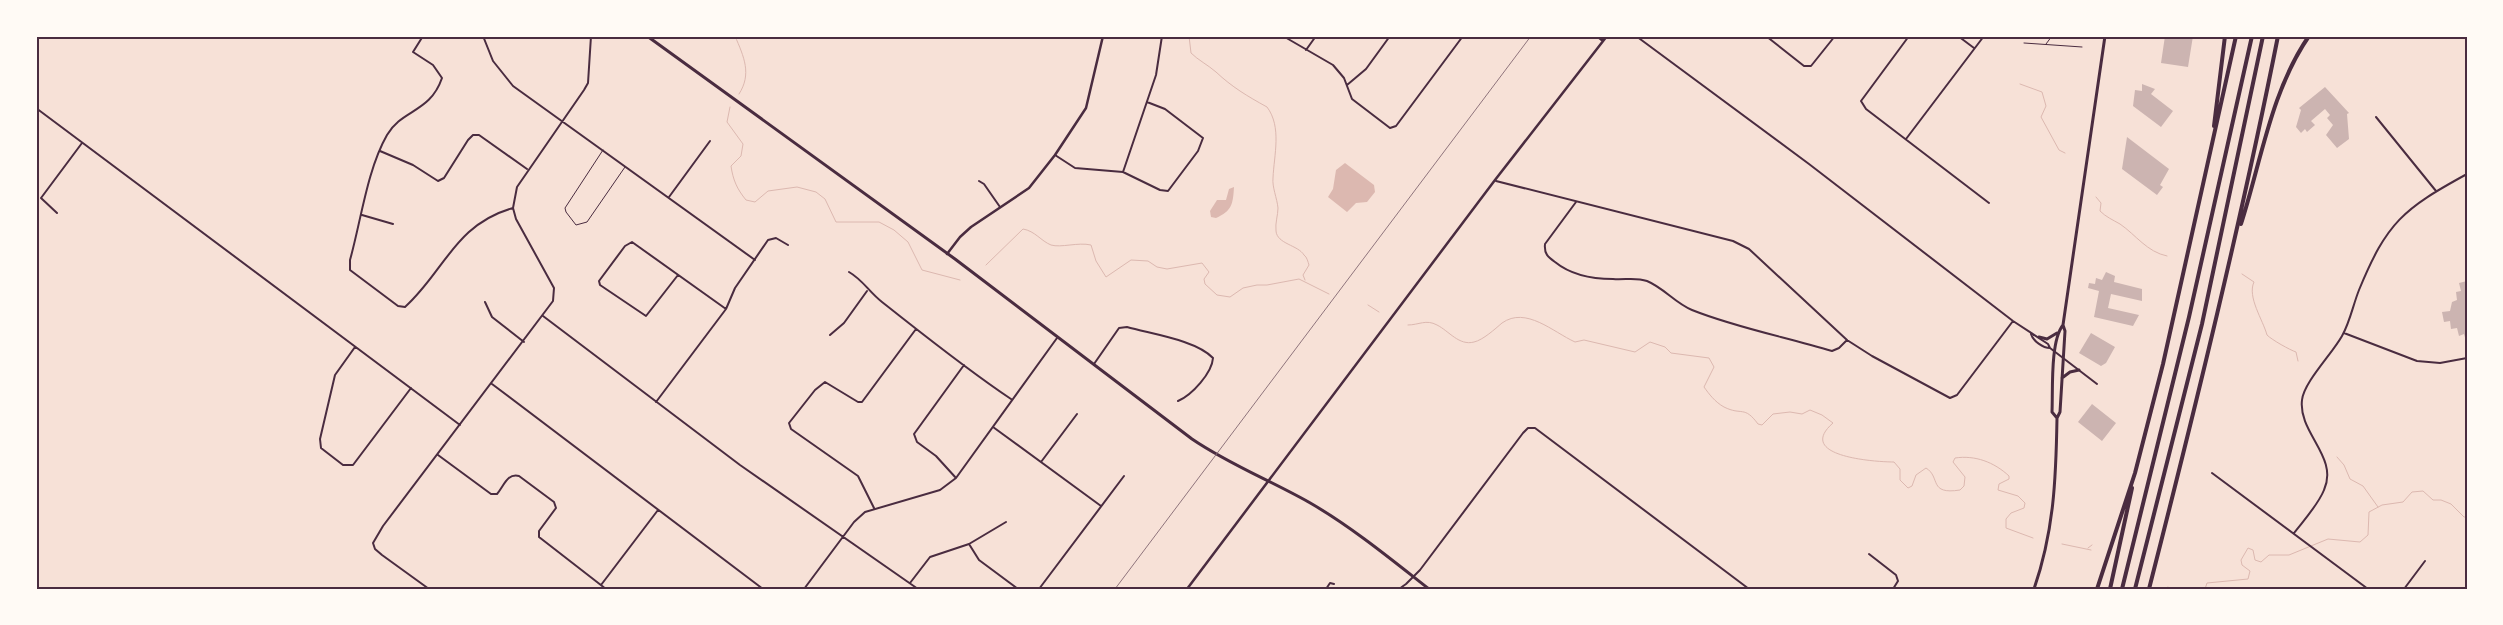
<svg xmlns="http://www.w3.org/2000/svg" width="2503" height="625" font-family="Figtree,sans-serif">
<rect width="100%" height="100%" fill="#f7e1d7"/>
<path fill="#dcb8b0" d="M1345,163L1374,185L1375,192L1367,202L1356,203L1347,212L1328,197L1333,189L1336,170Z
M1234,187C1233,204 1232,211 1216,218L1211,217L1210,211L1217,200H1226L1229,189Z"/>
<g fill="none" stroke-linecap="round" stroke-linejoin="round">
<path stroke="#dcb8b0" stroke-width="1" d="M735,36C744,57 752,74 739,94
M1189,36L1191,53C1198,60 1208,65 1216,72C1232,87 1247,96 1267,107C1282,127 1274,155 1273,178C1272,187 1277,198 1278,208C1278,215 1275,223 1276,231C1277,244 1298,245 1304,255C1307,257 1308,262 1309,265L1303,275L1305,280
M2020,84L2042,92L2046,106L2041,117L2059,150L2065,153
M730,107L727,122L743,144L741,156L731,166C733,180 737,189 746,200L755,202L768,191L797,187L816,192L825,199L836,222H879L894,230L908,242L922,270L960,280
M2096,197L2101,203L2100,211C2106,217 2113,220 2120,224C2136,235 2147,252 2167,256
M986,265L1023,229C1035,231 1041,241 1051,245C1061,248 1078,242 1091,245L1096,261L1106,277L1131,260L1148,261L1157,267L1167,269L1202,263L1209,272L1204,279L1205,284L1217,295L1230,297L1243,288L1257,285H1267L1299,279L1329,294
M2242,274L2254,282C2247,297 2263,320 2267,335C2272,340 2290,350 2296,352L2298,361
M1368,305L1379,312
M1408,325C1419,325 1426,319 1437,325C1449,331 1459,346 1474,342C1483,340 1495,329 1502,323C1526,306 1553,332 1575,342L1584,340L1635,352L1650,342L1665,347L1671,353L1709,358L1714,367L1704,387C1709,394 1715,402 1724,407C1742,416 1744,405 1758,424L1762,425L1773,414L1790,412L1802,414L1810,410L1822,415L1833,423C1794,457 1877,462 1894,462L1900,469V480L1908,488L1912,486L1916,475L1926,468C1941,477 1928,495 1960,490L1964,486L1965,477L1953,462L1955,458C1975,455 1994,462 2009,476V479L1999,484L1998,490L2018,496L2025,503L2024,508L2011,513L2006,519V528L2033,538
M2337,457L2344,465L2350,479L2363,486L2378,507
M2062,544L2091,550
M2088,548L2092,545
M2168,587L2171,589
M2205,589L2207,583L2248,579L2250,571L2242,565L2241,560L2248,548L2253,550L2255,560L2261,562L2269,555H2289L2328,539L2360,542L2368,535L2369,512L2382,505L2403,502L2412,492L2423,491L2433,500H2441L2451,504L2464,517H2467"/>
</g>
<path fill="#ccb4b1" d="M2165,36H2193L2188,67L2161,63Z
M2142,84L2155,89L2151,94L2173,111L2161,127L2133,106L2135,90L2142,91Z
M2325,87L2349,113L2347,114L2349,139L2337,148L2326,135L2333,125L2327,118L2330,115L2325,109L2311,121L2315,125L2307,132L2305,129L2301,133L2296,127L2301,110L2299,108Z
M2127,137L2169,169L2160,185L2163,187L2157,195L2122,169Z
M2106,272L2115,276L2114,282L2142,289V301L2111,294L2108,308L2139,315L2133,326L2094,317L2099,291L2088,288L2089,283L2095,284L2096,278L2102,280Z
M2467,281V341H2466L2464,334L2459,336L2457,328L2451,329L2450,321L2444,322L2442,312L2450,311L2452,302L2457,300L2456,292L2461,291L2459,283Z
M2091,333L2115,347L2106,363L2101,366L2079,353Z
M2092,404L2116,423L2102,441L2078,422Z"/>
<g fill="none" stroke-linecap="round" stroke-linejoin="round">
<path stroke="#4a2c40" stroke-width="1" d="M2024,43L2082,47
M2046,44L2052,36
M603,150L565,208L566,212L576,225L587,222L625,167"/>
<path stroke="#4a2c40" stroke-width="2" d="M423,36L413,52L433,65L442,78C430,113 402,109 387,135C367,170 361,221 350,260V270L398,306L405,307C444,272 455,224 513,208
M483,36L493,61L513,86L755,260
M1283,36L1333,65L1344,78L1352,99L1390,128L1396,126L1463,36
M1636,36L1809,164L2013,321L2048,344L2050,348L2097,384
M1766,36L1804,66H1811L1835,36
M1909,36L1861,101L1866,109L1989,203
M1958,36L1974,48
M1306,50L1316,36
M1347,85L1366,69L1390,36
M36,108L460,425
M2376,117L2436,191
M1906,139L1984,36
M380,151L413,165L438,181L444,178L468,140L473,135H479L527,169
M1055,155L1075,168L1123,172L1160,190L1168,191L1198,151L1203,138L1165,109L1147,102
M1123,172L1156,75L1162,36
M979,181L984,184L1000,207
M1496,181L1733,241L1749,249L1847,340L1872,356L1950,398L1957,395L2013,321
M669,197L710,141
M1576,202L1545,244C1544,254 1548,257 1555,262C1571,275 1593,279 1613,279C1625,280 1636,277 1647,281C1664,288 1675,303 1692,310C1737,328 1786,337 1832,351L1839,348L1847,340
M57,213L41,198L82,143
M362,215L393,224
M849,272C863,280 869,292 882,302C924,335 966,369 1011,399
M678,275L646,316L600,285L599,281L625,246L632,242L726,309
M485,302L492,317L524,342
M543,316L740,465L918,589
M2344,333L2417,361L2440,363L2467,358
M2031,334C2033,341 2043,348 2050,348
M830,335L844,323L867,291
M355,347L335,375L320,439L321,448L343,465H353L411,388
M1094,364L1119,328L1127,327C1151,334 1196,340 1213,358C1212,373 1192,395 1178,401
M492,384L763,589
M656,402L726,309L735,288L768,240L776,238L788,245
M993,427L1101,506
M438,455L491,494H497C504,486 507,473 519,476L554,502L556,508L539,531V537L606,589
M1041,462L1077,414
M2212,473L2368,589
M956,478L936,456L917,442L914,434L964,365
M874,508L858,476L791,429L789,423L815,390L825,382L858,402H862L916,329
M2294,533C2304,520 2318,505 2324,490C2339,457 2298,433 2302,400C2304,382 2332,354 2342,336C2350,322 2353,305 2359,290C2387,222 2403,209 2467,174
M969,544L979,560L1018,589
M1869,554L1896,575L1898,581L1893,589
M910,583L930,557L969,544L1006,522
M601,585L658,510
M429,589L382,555L375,549L373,543L383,526L553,301L554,288L516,219L513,208L517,187L584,90L588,83L591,36
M804,589L854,522L865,512L940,490L956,478L1057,338
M1039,589L1124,476
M1326,589L1330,583L1334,584
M1399,589L1406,584L1420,570L1523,433L1528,428H1535L1749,589
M1573,589H1576
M2404,589L2425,561"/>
<path stroke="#4a2c40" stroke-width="2.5" d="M1597,36L1603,41
M947,254L960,237L971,227L1029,188L1055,155L1086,108L1103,36
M1187,589L1495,180L1607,36"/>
<path stroke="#4a2c40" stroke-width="3" d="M647,36L955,259L1192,439C1230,465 1272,481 1312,504C1353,528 1392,560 1429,589"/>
<path stroke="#4a2c40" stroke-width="3" d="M2039,337L2047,339L2057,333
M2062,378L2070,372L2079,370
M2057,418L2052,412C2053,391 2050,341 2063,325
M2034,589C2054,531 2056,479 2057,418L2060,412L2065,331L2063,325L2105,36"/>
<path stroke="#4a2c40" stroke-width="4" d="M2214,126L2225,36
M2241,224C2261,162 2271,91 2309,36
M2097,589L2135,473L2163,364L2236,36
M2110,589L2132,488
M2122,589L2189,317L2252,36
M2135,589L2202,324L2263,36
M2149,589C2196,405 2241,222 2278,36"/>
<path stroke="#8f747c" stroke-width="1" d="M1115,589L1531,36"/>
</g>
<rect width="2503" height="625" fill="none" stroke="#fffaf5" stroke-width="75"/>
<rect x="38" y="38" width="2428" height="550" fill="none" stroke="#4a2c40" stroke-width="2"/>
</svg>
